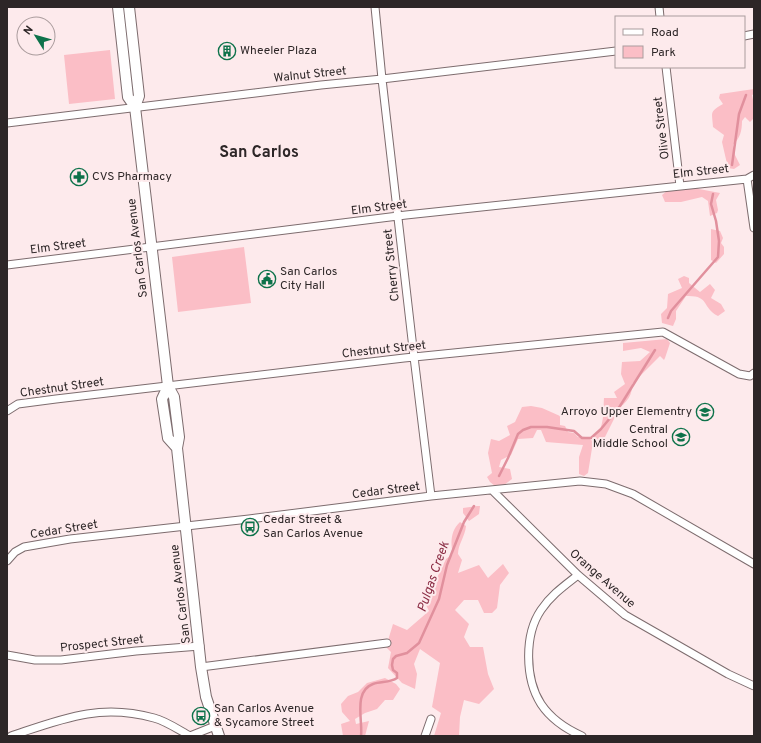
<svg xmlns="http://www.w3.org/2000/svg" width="761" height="743" font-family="Overpass,sans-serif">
<rect width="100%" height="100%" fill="#fdeaec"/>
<path fill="#fbbec6" d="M110,50L115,99L69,104L64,55Z
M754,89V94L752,95L754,104V118L750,122L745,117L742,121C742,131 740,138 733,145L735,155L740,165L734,169L728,168L722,142L724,135L713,127C712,112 709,112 723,104L719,98L720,94Z
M695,186L699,189L720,193L716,200L718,210L717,213L710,216L708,201L702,197L681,202H665L662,195L667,191Z
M711,229L720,231L723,238L721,243L724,247V254L716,263L711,260Z
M244,247L251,303L178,312L172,257Z
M684,276L689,278V283L700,292L710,284L715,290L711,298L721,304L725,311L718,316C701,307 710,295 686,296L676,311V319L673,326L662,323L661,314L667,308L668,294L682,288L678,279Z
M667,339L670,343L665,358L664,360L660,356L632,384C633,397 624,406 612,412L615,417L605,437L595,440L594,437C605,428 603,411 604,398H617L614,392L625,384L621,374L622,362L640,361L650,352L641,348L623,351V343Z
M531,406L542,408L560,416V425L565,426L568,432L574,433L578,437C584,436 590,437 593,442L588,473L584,476L579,474V457L583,445L546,442L541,430H537L533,438L518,439L511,455L501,460L499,467L510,469L512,479L504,485L495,486L490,482L487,477L492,473L488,453L491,439L499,441L510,435L507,426L515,422L522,407Z
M477,506H480L479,514L469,521L463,513V508Z
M460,522L466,526C465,537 458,544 458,554L462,560L458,573L479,565L488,578L503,564L509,573L500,585L497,608L492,613H484L478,600H464L455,610L469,624L464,637L470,647H483L488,674L494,689L479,704L464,700L460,717L459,736H434L441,713L432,707L440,663L420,649L414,664L417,674L415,689L402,683L388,668L391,652L386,647L393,624L407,630L429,611L425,603L446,559L453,554C450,543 451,530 460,522Z
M385,678L396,684L400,689L393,700H385L377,709L365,713L355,719L356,724L369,721L365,736H343L341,724L350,721L342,712L341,704L348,696L358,692L367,683Z"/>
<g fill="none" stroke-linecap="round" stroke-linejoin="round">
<path stroke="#e1909d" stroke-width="2.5" d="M732,165L739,114L746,95
M668,318L671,311L718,257L719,241L716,221L711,204L713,194
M499,476L508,458L518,434L523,430L531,427H547L574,431L582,438H591L601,429L620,406L655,350
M361,736C363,721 353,691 373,684C381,681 390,683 397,678V673L393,670L392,665L393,659L396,656L407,653L419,643L439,599L447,565L464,522L474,506"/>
<defs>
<path id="street" d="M375,7L382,79L414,357L431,496
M659,7L660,17
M744,36L754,34
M666,67L680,186
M7,123L321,85L382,79L616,51
M747,179L754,228
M7,265L406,215L747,179L754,175
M7,411L18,404L56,399L404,358L663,332L739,374L750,376L754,373
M493,491L578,575L625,615L728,674L754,686
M7,561L15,552L24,547L70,539L249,519L431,496L580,481L606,484L633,494L754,564
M578,575C564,586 551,595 541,610C524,635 525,679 541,704C551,719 566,729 582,736
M7,655L35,660H61L136,651L200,646
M201,667L387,643
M11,736C62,719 99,703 154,718C166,721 179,730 190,736L215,726
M425,736L431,719"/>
<path id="secondary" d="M118,7L128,97L135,107
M129,7L139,96L135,107L168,386L174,397L179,437L177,448L201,667L206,697L219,736
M168,386L162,399L168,438L177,448"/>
</defs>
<use href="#street" stroke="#7d6c6e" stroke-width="9"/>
<use href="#secondary" stroke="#7d6c6e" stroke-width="12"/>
<use href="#street" stroke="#fff" stroke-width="7"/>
<use href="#secondary" stroke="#fff" stroke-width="10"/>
</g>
<defs>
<symbol id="building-ring" viewBox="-11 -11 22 22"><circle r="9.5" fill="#fdeaec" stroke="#0d724a" stroke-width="1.5"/><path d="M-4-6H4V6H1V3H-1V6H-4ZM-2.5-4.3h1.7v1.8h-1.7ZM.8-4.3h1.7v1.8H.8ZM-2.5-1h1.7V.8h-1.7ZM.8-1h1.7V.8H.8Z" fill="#0d724a"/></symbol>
<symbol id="pharmacy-ring" viewBox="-11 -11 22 22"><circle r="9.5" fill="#fdeaec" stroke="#0d724a" stroke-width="1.5"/><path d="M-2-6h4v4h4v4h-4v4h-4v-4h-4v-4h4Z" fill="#0d724a"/></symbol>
<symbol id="civic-ring" viewBox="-11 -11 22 22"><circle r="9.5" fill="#fdeaec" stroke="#0d724a" stroke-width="1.5"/><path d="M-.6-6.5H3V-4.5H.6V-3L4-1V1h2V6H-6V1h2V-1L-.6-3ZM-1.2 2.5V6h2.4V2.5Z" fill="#0d724a"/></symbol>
<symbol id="school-ring" viewBox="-11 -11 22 22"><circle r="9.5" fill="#fdeaec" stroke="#0d724a" stroke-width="1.5"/><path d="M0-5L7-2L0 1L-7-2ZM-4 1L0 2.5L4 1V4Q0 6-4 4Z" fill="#0d724a"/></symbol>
<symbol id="bus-ring" viewBox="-11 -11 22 22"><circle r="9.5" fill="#fdeaec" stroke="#0d724a" stroke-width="1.5"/><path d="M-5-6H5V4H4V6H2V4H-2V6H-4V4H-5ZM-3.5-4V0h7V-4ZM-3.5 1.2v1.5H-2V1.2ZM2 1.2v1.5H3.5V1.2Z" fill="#0d724a"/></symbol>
</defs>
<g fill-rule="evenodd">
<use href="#building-ring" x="217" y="41" width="20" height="20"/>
<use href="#pharmacy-ring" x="69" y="167" width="20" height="20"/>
<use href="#civic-ring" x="257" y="269" width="20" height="20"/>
<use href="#school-ring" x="695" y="402" width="20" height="20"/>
<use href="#school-ring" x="671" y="427" width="20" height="20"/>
<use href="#bus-ring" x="240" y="517" width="20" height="20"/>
<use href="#bus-ring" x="191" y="706" width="20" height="20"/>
</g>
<g text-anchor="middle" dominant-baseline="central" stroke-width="4" stroke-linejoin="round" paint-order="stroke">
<g font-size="12" fill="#2d2627" stroke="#fdeaec" text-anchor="start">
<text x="240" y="51">Wheeler Plaza</text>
<text x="92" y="177">CVS Pharmacy</text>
<text x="280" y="272">San Carlos<tspan x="280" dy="14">City Hall</tspan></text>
<text x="692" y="412" text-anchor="end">Arroyo Upper Elementry</text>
<text x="668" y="430" text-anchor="end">Central<tspan x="668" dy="14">Middle School</tspan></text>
<text x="263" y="520">Cedar Street &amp;<tspan x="263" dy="14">San Carlos Avenue</tspan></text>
<text x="214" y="709">San Carlos Avenue<tspan x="214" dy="14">&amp; Sycamore Street</tspan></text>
</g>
<g font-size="12" fill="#2d2627" stroke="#fdeaec">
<text transform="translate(310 75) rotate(-6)">Walnut Street</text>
<text transform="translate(662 128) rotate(-97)">Olive Street</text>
<text transform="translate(701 172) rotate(-6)">Elm Street</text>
<text transform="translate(379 208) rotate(-7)">Elm Street</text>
<text transform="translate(58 247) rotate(-7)">Elm Street</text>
<text transform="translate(138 248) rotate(-97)">San Carlos Avenue</text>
<text transform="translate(392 265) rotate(-96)">Cherry Street</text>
<text transform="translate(384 350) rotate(-6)">Chestnut Street</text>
<text transform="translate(62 388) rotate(-8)">Chestnut Street</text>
<text transform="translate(386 491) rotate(-7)">Cedar Street</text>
<text transform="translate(64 530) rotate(-9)">Cedar Street</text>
<text transform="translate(602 579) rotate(41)">Orange Avenue</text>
<text transform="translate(181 594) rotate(-97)">San Carlos Avenue</text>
<text transform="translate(102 644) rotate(-6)">Prospect Street</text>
</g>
<g font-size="13" font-style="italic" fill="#8a2b43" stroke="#fdeaec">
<text transform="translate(434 577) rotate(-71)">Pulgas Creek</text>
</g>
<g font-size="16" font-weight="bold" fill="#2d2627" stroke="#fdeaec">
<text x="259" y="153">San Carlos</text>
</g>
</g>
<rect width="761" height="743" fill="none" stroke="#2d2627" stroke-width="16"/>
<rect x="615" y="16" width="130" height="52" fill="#fdeaec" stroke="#aa9c9d"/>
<rect x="623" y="29" width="20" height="6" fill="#ffffff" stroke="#aa9c9d"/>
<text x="651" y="36" font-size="12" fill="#2d2627">Road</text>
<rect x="623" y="46" width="20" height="12" fill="#fbbec6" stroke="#aa9c9d"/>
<text x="651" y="56" font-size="12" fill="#2d2627">Park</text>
<g transform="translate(36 36) rotate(307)"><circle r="19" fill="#fdeaec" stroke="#aa9c9d"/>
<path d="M0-3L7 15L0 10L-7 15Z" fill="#0d724a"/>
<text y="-6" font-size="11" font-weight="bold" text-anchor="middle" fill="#2d2627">N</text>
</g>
</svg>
